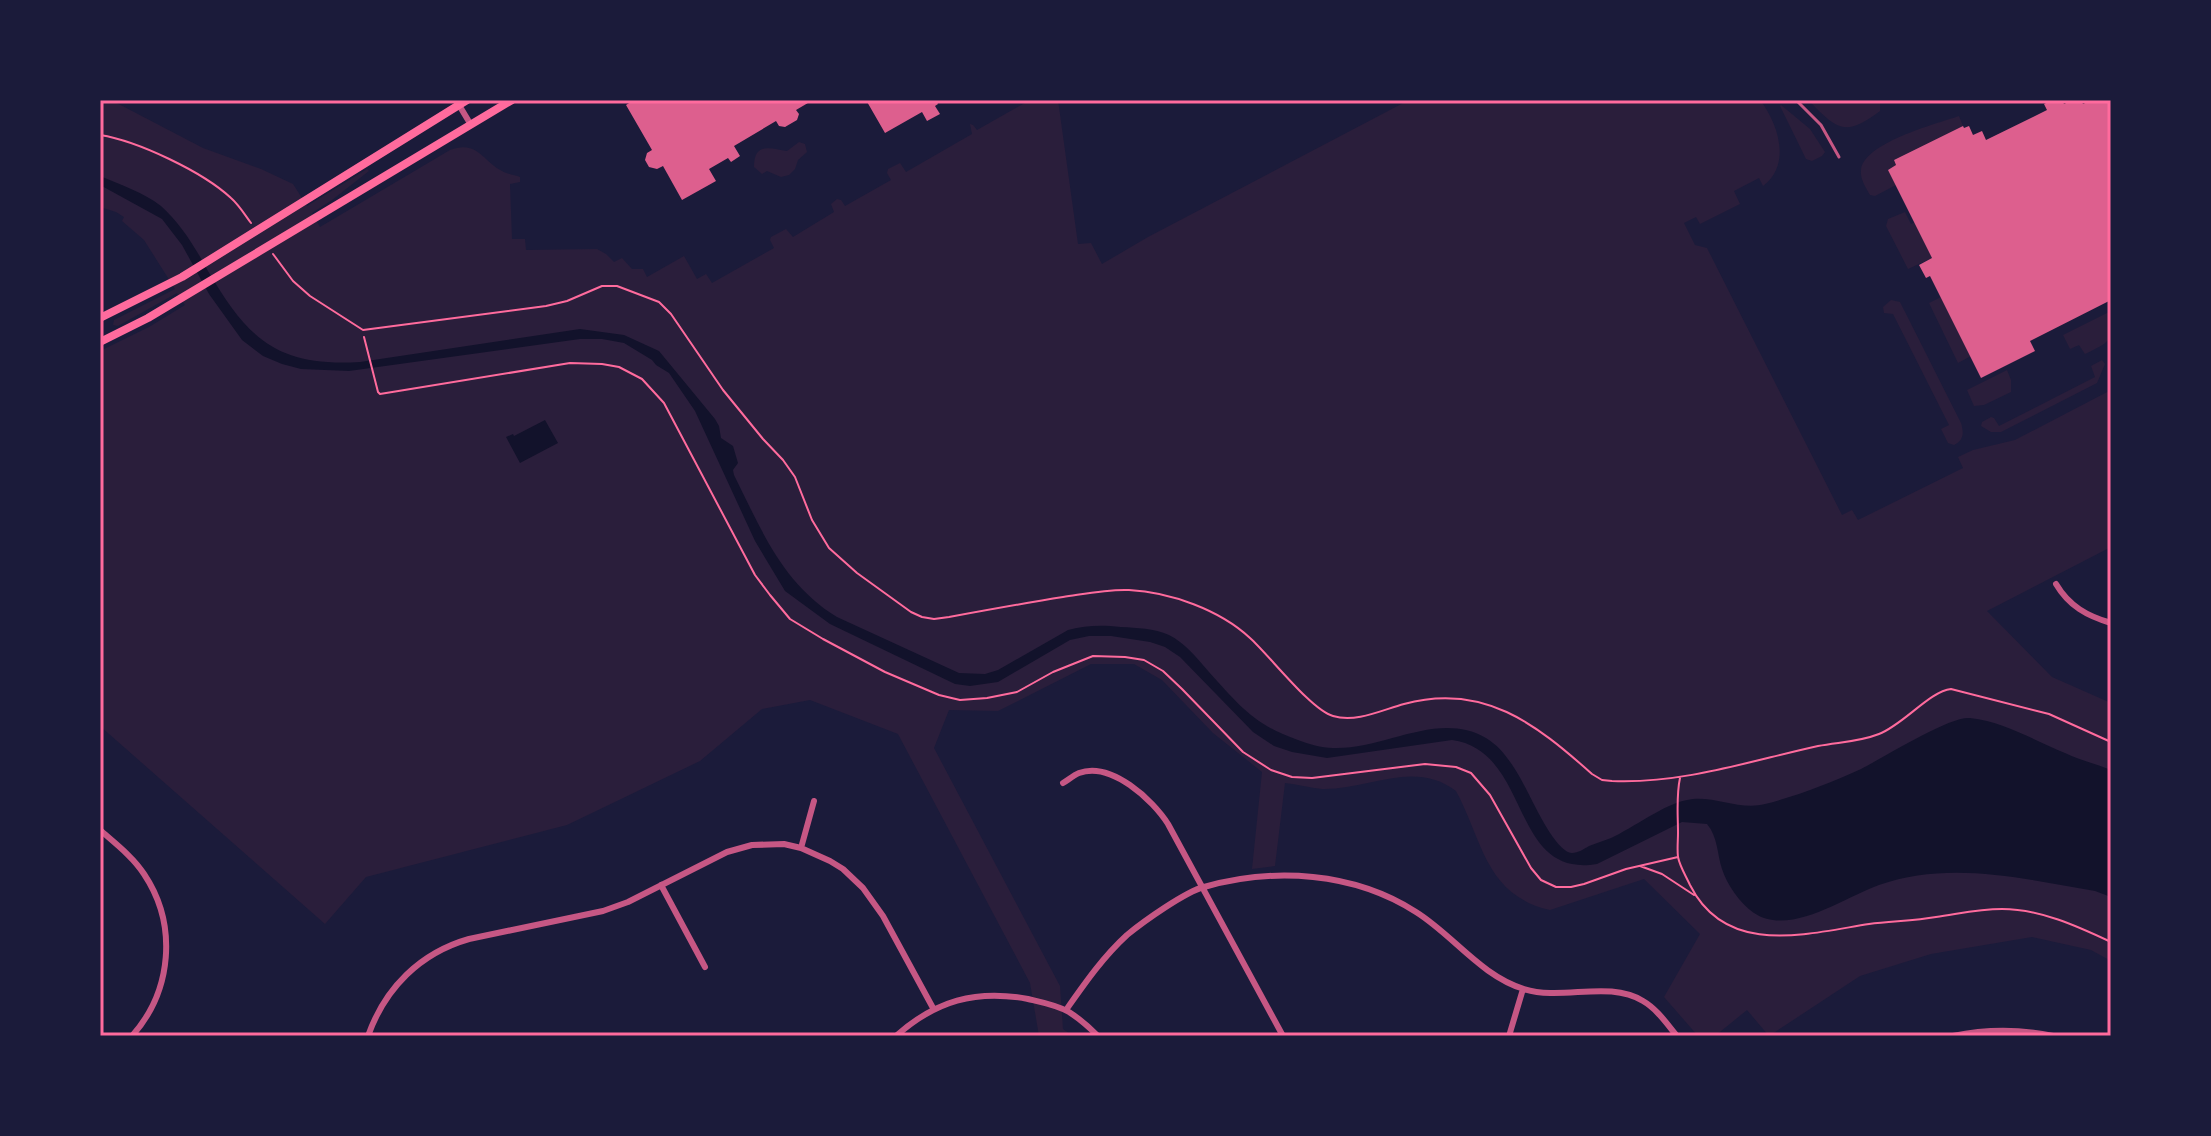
<svg xmlns="http://www.w3.org/2000/svg" width="2211" height="1136" font-family="'Crimson Pro',serif">
<rect width="100%" height="100%" fill="#1b1b3a"/>
<path fill="#2a1e3b" d="M100,100H111L203,148L261,169L293,184L307,206L367,169L369,171L332,200L312,213L320,227L450,150C478,140 481,160 502,171C507,174 515,175 520,177V182L510,184L512,239H525L526,250L597,249L606,254L614,262L622,258L632,269H643L647,277L684,256L697,279L706,274L712,283L774,248L770,240L771,237L786,229L793,237L834,212L831,204L837,199L841,200L845,206L891,180L887,173L888,169L900,163L906,172L972,134L970,124L973,125L977,130L1030,100H1058L1078,244L1091,243L1102,264L1148,237L1409,100H1760C1778,123 1792,165 1763,186L1759,178L1734,191L1740,204L1700,224L1696,217L1684,223L1695,245L1707,248L1842,515L1852,510L1858,520L1963,468L1958,457L1973,450L2015,440L2111,390V547L1987,611L2052,677L2111,703V961L2091,950L2032,937L1931,954L1860,976L1769,1036L1747,1010L1715,1036H1698L1664,997L1700,934L1644,879L1550,910C1485,895 1483,841 1456,791C1414,759 1369,790 1322,789C1310,788 1297,784 1285,783L1275,866L1252,869L1262,772L1213,733L1162,680L1134,664H1091L998,711L949,710L934,748L1060,986L1063,1029L1073,1036H1039L1030,983L898,734L810,700L762,709L700,761L567,825L366,877L325,924L100,726V351L149,327L185,305L177,293L118,326L113,325L114,320L175,289L144,240L122,221L124,217L116,212L100,207Z
M1808,100H1867L1868,102L1878,100L1880,103V111C1844,138 1837,129 1808,100Z
M1781,105L1810,129L1825,152L1822,156L1812,161L1806,159L1780,106Z
M1959,116L1963,126L1894,160L1896,165V185L1875,196L1870,195C1866,188 1860,179 1861,171C1862,143 1936,124 1959,116Z
M799,142L805,144L807,152L798,160L795,169L789,175L781,177L767,171L762,174L754,167C754,142 770,148 787,151Z
M1905,212L1911,224L1915,222L1932,258L1908,269L1886,226L1888,219Z
M1941,297L1971,356L1958,363L1929,303Z
M1891,300L1900,302L1961,423C1964,433 1964,440 1954,445L1948,443L1941,429L1949,425L1893,314L1884,313L1883,307Z
M2111,311C2111,343 2113,340 2085,354L2079,345L2070,349L2063,335Z
M2102,360L2105,364L2097,383L2001,432H1991L1981,426L1982,422L1991,417L1994,418L1999,426L2095,377L2091,366Z
M2007,370L2011,380V392L1984,405L1974,406L1967,390Z"/>
<path fill="#12122b" d="M100,176C121,185 143,192 161,206C181,224 195,247 208,271C248,339 277,367 360,362L580,329L624,335L659,351L715,419L719,426L721,438L733,446L738,463L733,470L734,475C762,531 782,583 837,617L959,673L985,674L998,670L1068,630C1087,625 1102,625 1121,627C1137,628 1154,628 1169,635C1185,643 1197,658 1209,672C1239,705 1254,725 1298,740C1309,744 1321,748 1333,748C1384,750 1438,710 1486,738C1503,748 1515,768 1524,785C1532,799 1555,852 1572,853C1578,853 1584,849 1589,846C1596,843 1604,841 1611,838C1633,828 1664,804 1687,800C1712,794 1739,811 1765,804C1797,796 1830,783 1861,769C1883,758 1949,716 1970,718C2005,722 2033,740 2065,753C2080,760 2096,764 2111,770V897L2095,891C2024,879 1950,860 1879,885C1845,897 1790,937 1754,913C1740,903 1727,885 1722,869C1717,854 1718,837 1707,824L1682,822L1597,864C1509,879 1532,751 1452,740L1327,758L1292,752L1274,746L1253,732L1180,657L1165,647L1150,642L1111,636H1089L1070,640L998,682L970,686L955,684L830,624L785,591L755,541L695,411L669,373L656,365L652,360L624,343L602,339H580L349,371L301,369L282,364L263,356L242,340L209,294L182,245L162,219L100,185Z
M545,420L558,443L520,463L506,437L513,434L514,436Z"/>
<path fill="#dd5f8e" d="M634,100H813L796,110L799,114L797,120L785,127L779,126L776,121L734,146L740,156L731,162L728,158L709,169L716,181L682,200L663,166L657,169L649,167L645,160L647,153L652,150L626,105Z
M866,100H936L938,104L935,106L940,114L927,121L922,112L885,133Z
M2052,100H2062L2064,104L2073,100H2081L2083,104L2092,100H2111V300L2030,341L2035,351L1981,378L1930,276L1926,278L1919,265L1932,258L1888,170L1896,165L1894,160L1963,126L1964,128L1969,126L1973,135L1982,131L1986,140L2047,110L2044,104Z"/>
<g fill="none" stroke-linecap="round" stroke-linejoin="round">
<path stroke="#ff6b9d" stroke-width="2" d="M100,135C138,141 203,172 231,198C239,205 245,215 251,223
M273,254L293,281L310,296L363,330L546,306L567,301L602,286H617L659,302L671,314L723,390L763,439L783,460L795,477L812,520L829,548L857,573L911,612L922,617L934,619L949,617C987,610 1025,603 1063,597C1084,594 1107,589 1129,590C1170,592 1220,610 1250,638C1270,656 1311,710 1333,716C1356,723 1382,710 1404,704C1483,682 1536,724 1592,774L1602,780L1612,781C1682,784 1750,761 1818,746C1839,742 1859,742 1879,734C1903,725 1930,691 1951,689L2049,714L2111,742
M364,337L378,392L380,394L570,363L602,364L619,367L642,379L664,403L755,575L770,595L790,619L823,639L885,672L939,695L960,700L987,698L1017,692L1053,672L1093,656L1125,657L1144,660L1163,671L1182,689L1243,752L1271,770L1292,777L1312,778L1425,764L1456,767L1471,773L1490,795L1531,868L1541,880L1556,887H1571L1584,884L1626,869L1678,857
M1680,778C1676,796 1678,815 1678,833C1678,841 1677,849 1678,857C1680,867 1686,876 1690,885C1726,957 1806,934 1869,924C1891,921 1914,921 1936,917C1958,914 1978,909 2002,909C2040,909 2077,926 2111,942
M1640,866L1662,874L1694,895"/>
<path stroke="#c65784" stroke-width="3" d="M1796,100L1821,125L1839,157"/>
<path stroke="#c65784" stroke-width="6" d="M456,100L471,125
M2056,584C2069,606 2087,616 2111,623
M1063,783C1068,780 1074,775 1079,773C1111,761 1153,800 1168,824L1283,1036
M100,830C116,844 133,857 144,874C178,925 172,991 132,1036
M801,848L814,801
M661,885L705,967
M1066,1010C1085,983 1103,957 1127,935C1144,921 1185,892 1204,887C1274,867 1354,872 1416,912C1453,935 1481,976 1524,989C1563,1001 1608,980 1643,1001C1657,1009 1667,1024 1677,1036
M368,1036C385,988 420,953 469,939L603,911L628,902L727,852L752,845L784,844L801,848L830,861L843,869L863,888L883,916L933,1008
M896,1036C935,1001 976,989 1028,999C1041,1002 1057,1005 1069,1012C1080,1019 1089,1027 1098,1036
M1509,1036L1523,989
M1953,1036C1986,1029 2020,1029 2053,1036"/>
<path stroke="#ff6b9d" stroke-width="8" d="M100,318L182,277L467,100
M100,342L148,318L512,100"/>
</g>
<rect width="2211" height="1136" fill="none" stroke="#1b1b3a" stroke-width="204"/>
<rect x="102" y="102" width="2007" height="932" fill="none" stroke="#ff6b9d" stroke-width="3"/>
</svg>
